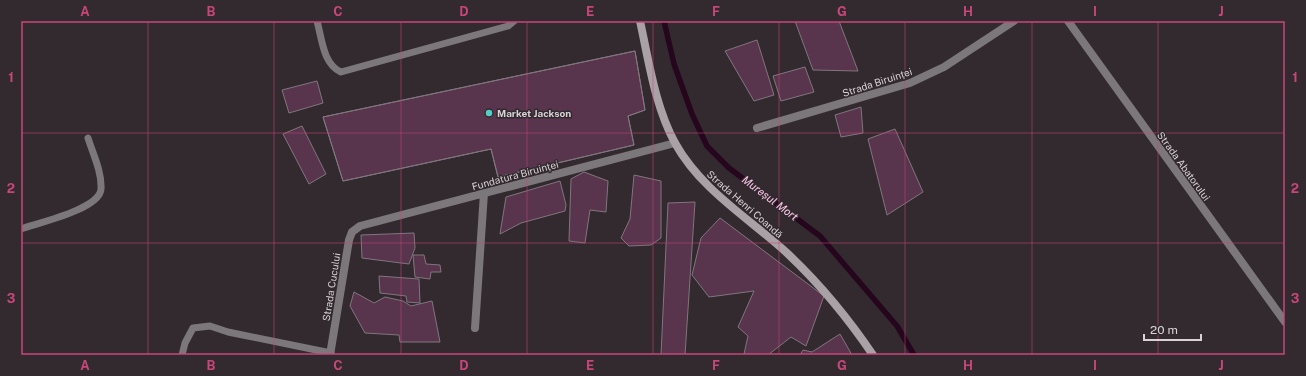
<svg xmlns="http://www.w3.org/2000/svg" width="1306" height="376" font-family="'Public Sans',sans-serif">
<rect width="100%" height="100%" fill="#332a30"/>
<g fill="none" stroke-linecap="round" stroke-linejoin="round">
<path stroke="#25061c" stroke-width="5.5" d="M664,21L674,64L692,114L707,146L729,168L820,236L897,326L914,355"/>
</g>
<path fill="#58344d" stroke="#81767d" d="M795,21H839L858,71L813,70Z
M757,40L774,95L754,101L725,51Z
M635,51L645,110L628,116L634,145L498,177L491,149L343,181L323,117Z
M635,51L645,110L628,116L634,145L498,177L491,149L343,181L323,117Z
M805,67L814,92L781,101L773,76Z
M317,81L323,103L289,113L282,90Z
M861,107L863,133L841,137L835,115Z
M302,126L326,174L309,184L283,134Z
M895,129L923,192L887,215L868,139Z
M584,172L608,181L606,212L590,210L585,243L569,241L571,179Z
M634,175L661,181V238L651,245L629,246L621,238L630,219Z
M560,181L566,205L565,211L521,223L500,234L506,197Z
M695,202L685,355H661L668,203Z
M720,218L824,296L806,346L791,337L768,355L744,354L748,336L738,327L754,291L709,297L692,275L701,238Z
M414,233L415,248L409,264L362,258L361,235Z
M413,255H424L426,264L440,265L441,272H431L430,279L415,277Z
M379,276L419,279L420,303L407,302L406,296L380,293Z
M354,292L374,303L385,297L403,301L411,306L432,301L440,342H400L399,335L365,333L350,306Z
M840,334L852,355H800L803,350L812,352Z"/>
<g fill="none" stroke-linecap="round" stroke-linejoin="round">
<path stroke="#7c777a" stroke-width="7" d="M317,21C322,39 323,64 341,72L508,26L514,21
M21,229C38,223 100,209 101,189C102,172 93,154 88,138
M182,355L185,343L193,328L210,326L228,332L331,353"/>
<path stroke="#7c777a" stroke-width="8" d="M1068,21L1285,322
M757,128L910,83L944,67L1014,21
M475,328L484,193
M330,355L349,240L352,232L360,226L675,143"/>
<path stroke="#a9a1a6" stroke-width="8" d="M640,21C649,62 655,106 675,143C701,190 749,218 787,253C820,284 848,318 873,355"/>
</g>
<path fill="none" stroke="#c8467a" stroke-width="1" stroke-opacity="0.55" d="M148,21V355M274,21V355M401,21V355M527,21V355M653,21V355M779,21V355M905,21V355M1032,21V355M1158,21V355M21,133H1285M21,243H1285"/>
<circle fill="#54cdc6" stroke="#332a30" stroke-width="1.5" cx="489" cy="113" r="4"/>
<g text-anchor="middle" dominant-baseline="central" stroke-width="3" stroke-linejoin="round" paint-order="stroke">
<g font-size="10" fill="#d8d2d6" stroke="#332a30">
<text transform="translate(877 82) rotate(-18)">Strada Biruinței</text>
<text transform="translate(1184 166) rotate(54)">Strada Abatorului</text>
<text transform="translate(515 175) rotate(-15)">Fundatura Biruinței</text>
<text transform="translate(745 204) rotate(41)">Strada Henri Coandă</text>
<text transform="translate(331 287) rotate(-81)">Strada Cucului</text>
</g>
<g font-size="10" font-weight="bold" fill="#d8d2d6" stroke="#332a30" text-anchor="start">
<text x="497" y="113">Market Jackson</text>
</g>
<g font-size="11" font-style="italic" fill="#fbc6e8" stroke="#332a30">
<text transform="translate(770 198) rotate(37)">Mureșul Mort</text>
</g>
</g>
<rect width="1306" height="376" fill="none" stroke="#332a30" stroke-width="44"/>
<path d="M1144 334v6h57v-6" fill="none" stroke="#d8d2d6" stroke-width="2"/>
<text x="1150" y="334" font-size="12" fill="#d8d2d6" stroke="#332a30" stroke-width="3" paint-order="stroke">20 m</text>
<rect x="22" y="22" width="1262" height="332" fill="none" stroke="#c8467a" stroke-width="1.5"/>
<g font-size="13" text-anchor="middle" font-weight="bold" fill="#c8467a">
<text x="85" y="16">A</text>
<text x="211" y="16">B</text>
<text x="338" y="16">C</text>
<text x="464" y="16">D</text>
<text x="590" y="16">E</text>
<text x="716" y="16">F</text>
<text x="842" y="16">G</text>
<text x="968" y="16">H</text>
<text x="1095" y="16">I</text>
<text x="1221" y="16">J</text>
<text x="11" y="82">1</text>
<text x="1295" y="82">1</text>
<text x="11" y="193">2</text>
<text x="1295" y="193">2</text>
<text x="11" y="303">3</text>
<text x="1295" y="303">3</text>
<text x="85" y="370">A</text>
<text x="211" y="370">B</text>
<text x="338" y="370">C</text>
<text x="464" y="370">D</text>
<text x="590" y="370">E</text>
<text x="716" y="370">F</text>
<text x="842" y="370">G</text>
<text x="968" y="370">H</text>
<text x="1095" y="370">I</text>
<text x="1221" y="370">J</text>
</g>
</svg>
